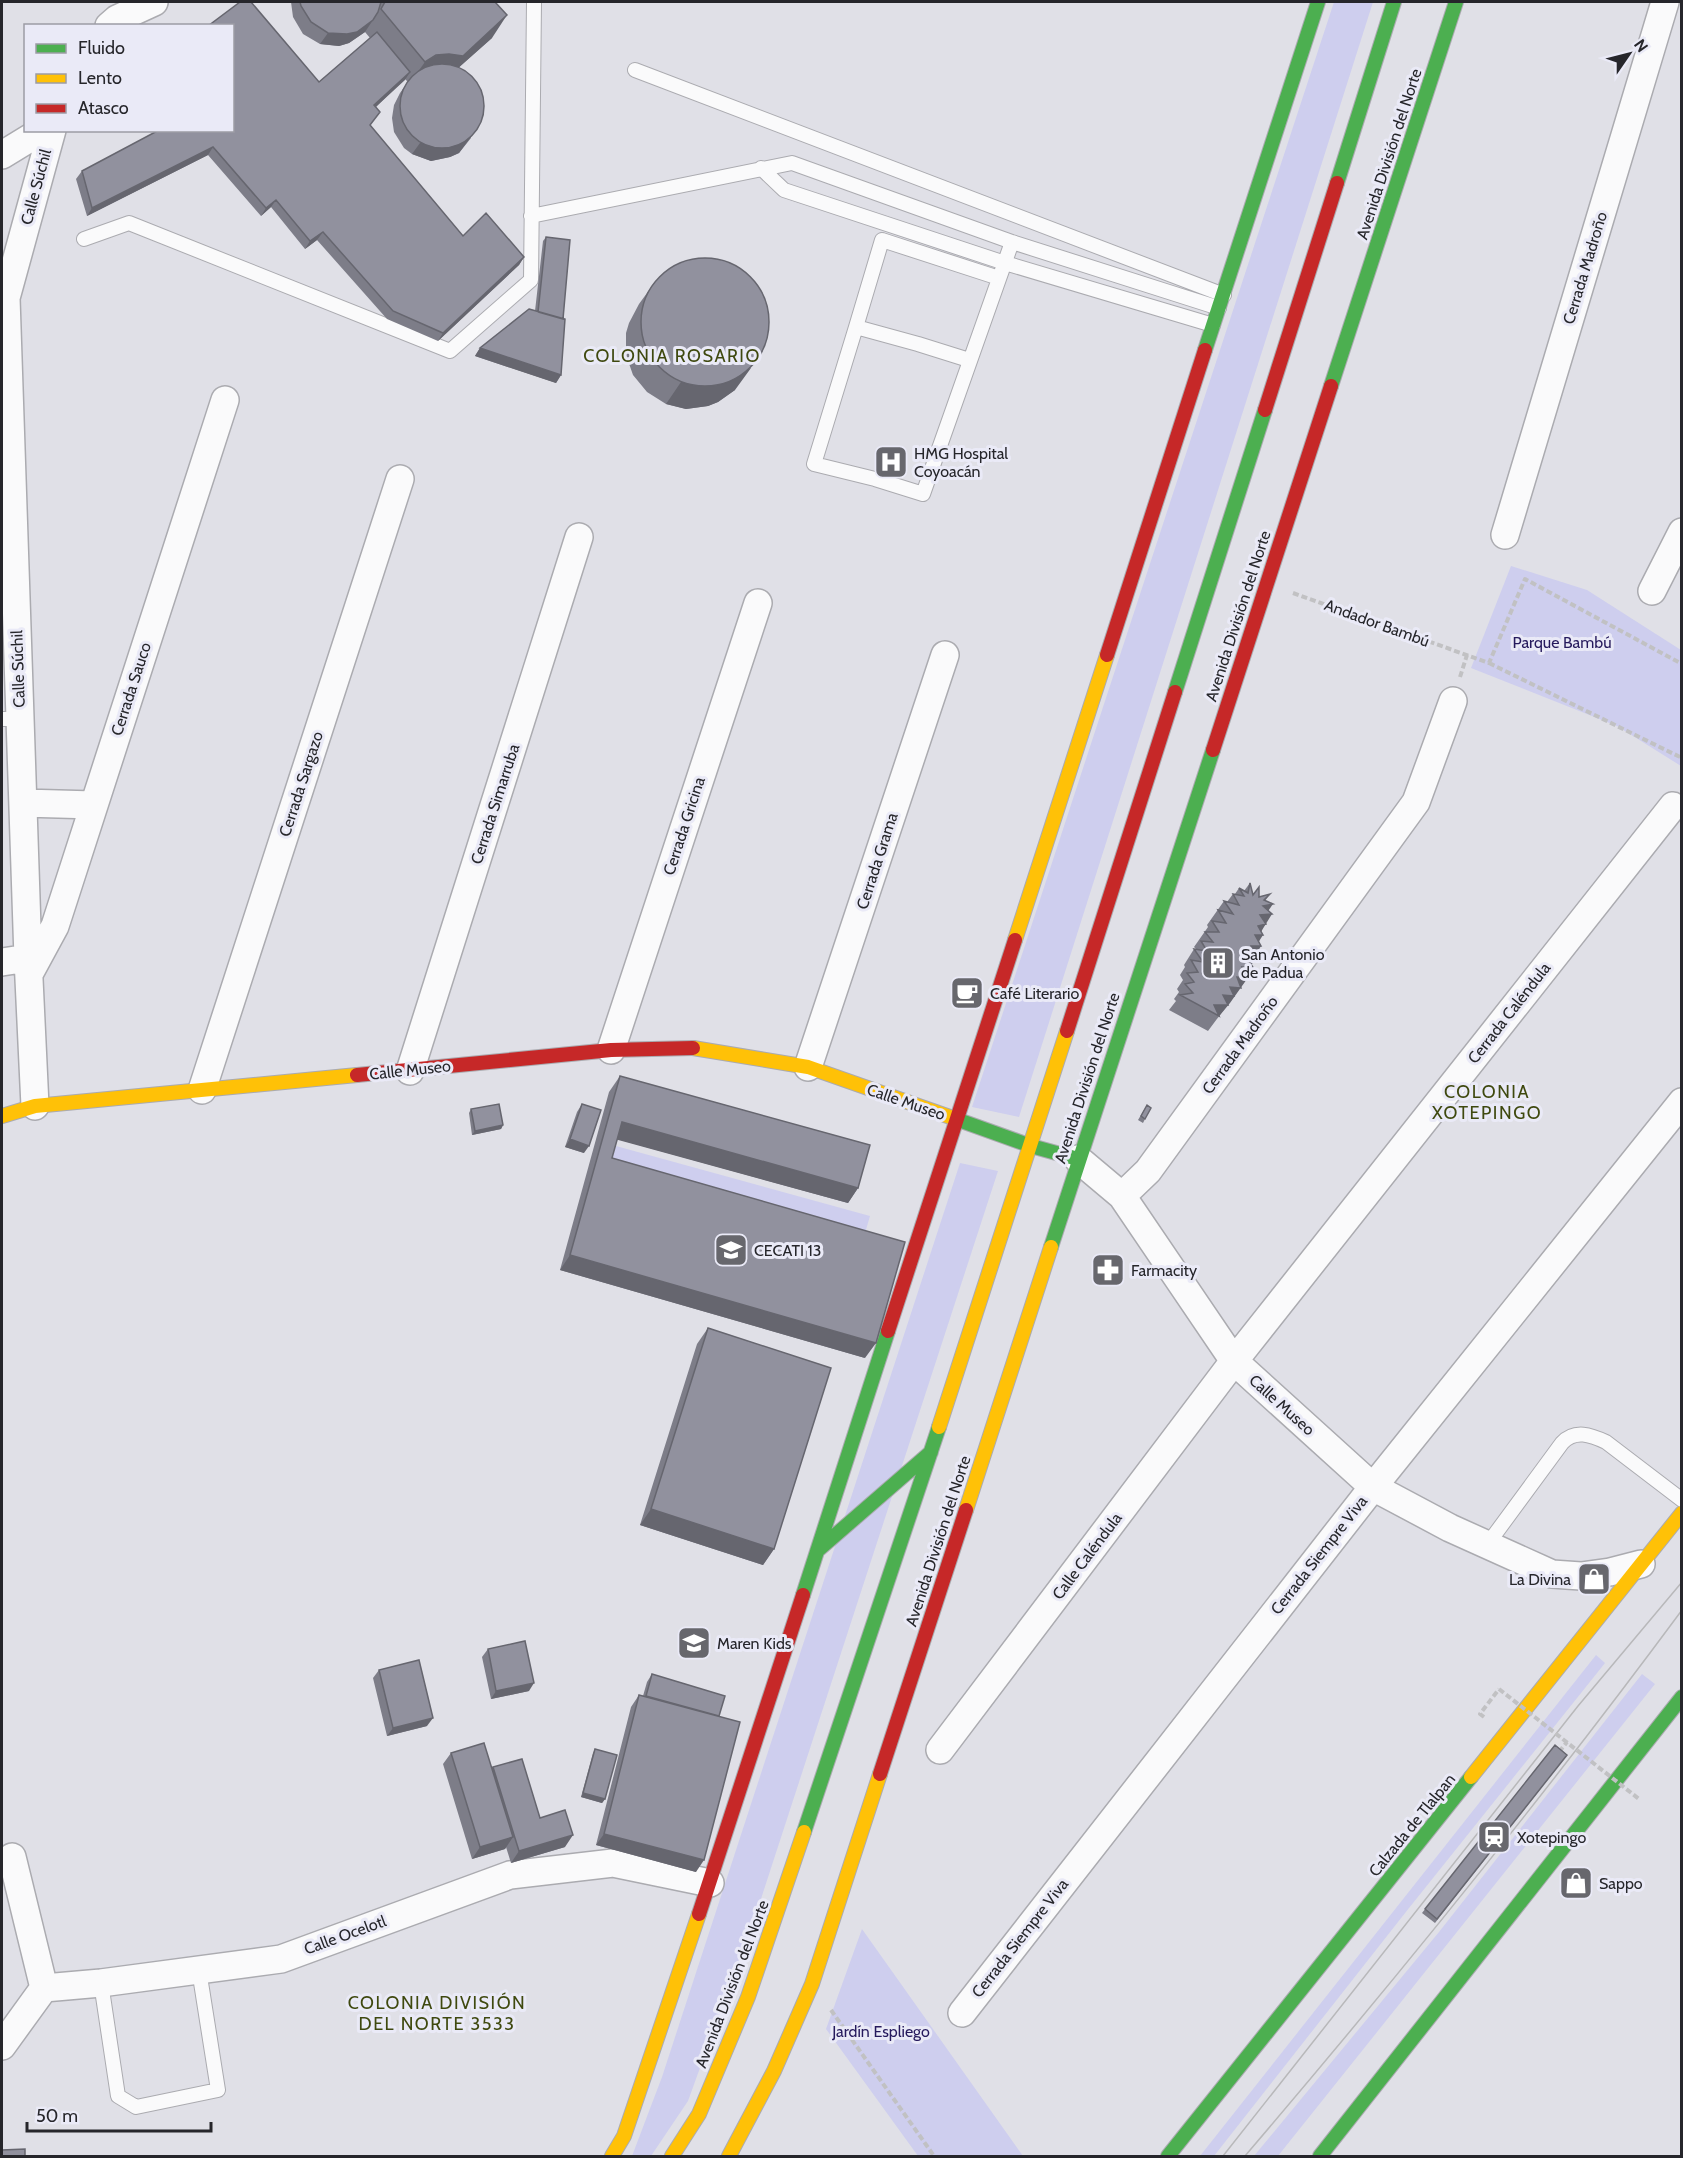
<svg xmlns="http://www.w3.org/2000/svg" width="1683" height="2158" font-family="Cabin,sans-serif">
<rect width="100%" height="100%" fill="#e0e0e7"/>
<path fill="#ceceee" d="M1334,2H1373L1019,1117L972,1107Z
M1511,566L1587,590L1681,650V766L1617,726L1471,668Z
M616,1146L870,1216L863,1240L609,1169Z
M960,1163L998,1171L759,1905L688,2101L651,2156H632L662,2077Z
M1596,1655L1605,1663L1409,1908L1214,2156H1200Z
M1642,1674L1655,1684L1278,2156H1254L1439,1932Z
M862,1929L1023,2156H918L826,2029Z"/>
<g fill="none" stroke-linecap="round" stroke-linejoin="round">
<defs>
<path id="lane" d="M635,70L1224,295
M761,168L784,190L1005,263L1213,325
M531,216L792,163L1012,242L1219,308
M84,239L129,223L450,351L531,280L534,2
M856,327L814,464L875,479L923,494L1012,242
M969,360L918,344L856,327L882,240L999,278
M2,719H20
M1487,1545L1562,1443C1575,1429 1591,1435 1606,1442L1682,1500
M101,1983L118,2096L136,2107L218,2090L199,1970"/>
<path id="street" d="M109,26L117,19L154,2
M2,155L43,130
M1505,535L1665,2
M1652,591L1682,532
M23,803L94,805
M2,962L28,958
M29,974L55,926L225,400
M611,1050L758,603
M808,1067L945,655
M410,1071L579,537
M202,1090L400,479
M35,1106L28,958L6,298L52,130
M1078,1159L1122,1196L1234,1361L1373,1487L1450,1528L1552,1574L1581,1576L1610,1572L1641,1564
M1122,1196L1148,1171L1416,802L1453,701
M940,1750L1234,1361L1673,806
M12,1857L44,1988
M962,2013L1373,1487L1682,1102
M2,2046L44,1988L101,1983L281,1959L510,1875L613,1863L710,1883"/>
<path id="fast" d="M1337,183L1394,2
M1205,350L1318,2
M1331,386L1456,2
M1175,692L1265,410
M953,1118L1031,1146L1078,1159
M1051,1247L1213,750
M817,1551L931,1452
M803,1595L888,1331
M804,1832L939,1427
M1168,2156L1471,1777
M1320,2156L1682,1697"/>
<path id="slow" d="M1015,940L1107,655
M693,1048L808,1067L953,1118
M2,1116L35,1106L357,1075
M939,1427L1067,1031
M966,1510L1051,1247
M1471,1777L1682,1513
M612,2156L624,2136L699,1914
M672,2156L699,2114L748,1997L804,1832
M729,2156L774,2071L812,1984L880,1774"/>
<path id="jam" d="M1265,410L1337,183
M1107,655L1205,350
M1213,750L1331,386
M1067,1031L1175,692
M357,1075L611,1050L693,1048
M888,1331L1015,940
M880,1774L966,1510
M699,1914L803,1595"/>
</defs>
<use href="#lane" stroke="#ababb0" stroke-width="16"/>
<use href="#street" stroke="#ababb0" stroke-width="30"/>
<use href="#fast" stroke="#ababb0" stroke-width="16"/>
<use href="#slow" stroke="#ababb0" stroke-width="16"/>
<use href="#jam" stroke="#ababb0" stroke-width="16"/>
<path stroke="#c1c1c3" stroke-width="4" stroke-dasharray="6 3" stroke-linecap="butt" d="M1293,593L1489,663L1525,579L1682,664
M1489,663L1682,758
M1460,677L1467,655
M1484,1717L1480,1714L1499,1689
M1559,1752L1567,1742
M831,2010L934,2156"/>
<use href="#lane" stroke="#fafafb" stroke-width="14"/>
<use href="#street" stroke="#fafafb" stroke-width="27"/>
<use href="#fast" stroke="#4caf50" stroke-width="14"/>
<use href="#slow" stroke="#ffc107" stroke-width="14"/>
<use href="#jam" stroke="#c62828" stroke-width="14"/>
<path stroke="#b8b8ba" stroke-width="1.5" d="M1223,2156L1578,1706L1682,1582
M1245,2156C1396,1979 1543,1798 1682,1610"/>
<path stroke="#c1c1c3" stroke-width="4" stroke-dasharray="6 3" stroke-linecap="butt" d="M1499,1689L1639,1799"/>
</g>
<path fill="#7d7d88" d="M291,2H495L492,38L458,68L471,138L459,153L450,157L431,161L412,154L404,148L394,132L392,118L394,105L400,93L408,82L405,79L376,107L370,125L463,236L524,257L519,265L438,341L387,319L317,240L305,249L271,207L261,216L208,155L87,216L76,179L82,171L319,82L370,38L365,32L349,43L339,46L320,44L303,34L293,17Z
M546,237L563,319L561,375L556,383L475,356L480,348L535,311L543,241Z
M655,282L735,390L718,402L708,406L686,409L666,404L647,392L633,375L626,355V333L629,323L639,304Z
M1250,883L1253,895L1259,897L1270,894L1265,901L1268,911L1265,923L1261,932L1259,942L1261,946L1255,955L1251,965L1254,969L1208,1031L1169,1010L1176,1001L1174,999L1179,992L1177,989L1183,980L1180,975L1185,967L1184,965L1194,949H1196L1194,947L1208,927L1207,925L1224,901L1227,902L1233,894H1235L1239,888L1244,891Z
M964,980L973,1002L959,998L961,984Z
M620,1076L858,1188L848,1203L617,1139L612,1158L865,1358L560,1270L609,1092Z
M582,1104L584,1153L565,1147L577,1112Z
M1147,1105L1145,1119L1143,1123L1138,1120Z
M471,1109L503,1125L501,1129L472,1135L469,1113Z
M708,1328L774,1549L763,1565L640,1525L697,1344Z
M488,1649L529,1691L491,1699L482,1657Z
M379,1670L427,1726L387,1736L373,1678Z
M652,1674L719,1716L696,1872L596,1845L631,1707L639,1695L643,1696L647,1682Z
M1555,1745L1567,1755L1435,1923L1422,1913Z
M595,1749L605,1799L602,1803L581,1797L593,1753Z
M451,1753L492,1769L493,1767L540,1818L565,1847L511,1863L506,1847L505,1849L472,1859L443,1764Z"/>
<path fill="#66666f" d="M507,15L492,38L447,78L409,84L425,62Z
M373,20L365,32L349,43L339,46L320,44L328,33Z
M410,72L405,80L369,113L374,105Z
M479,126L459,153L450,157L431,161L412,154L420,143Z
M213,147L208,155L87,216L92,208Z
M276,200L271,207L261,216L266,208Z
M323,232L317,240L305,249L310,241Z
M524,257L519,265L438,341L443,333Z
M480,348L561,375L556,383L475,356Z
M751,368L735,390L718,402L708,406L686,409L666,404L681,382Z
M1273,904L1266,914H1272L1259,935H1263L1256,946H1261L1253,958L1257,957L1249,968L1254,969L1230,1003L1216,1020L1219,1016L1210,1011L1263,906Z
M962,994L976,998L973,1002L959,998Z
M622,1122L858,1188L848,1203L611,1138Z
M503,1125L501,1129L472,1135L475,1131Z
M570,1139L589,1146L584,1153L565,1147Z
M570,1255L876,1343L865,1358L560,1270Z
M651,1509L774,1549L763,1565L640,1525Z
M534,1683L529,1691L491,1699L496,1691Z
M433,1718L427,1726L387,1736L393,1728Z
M583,1793L605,1799L602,1803L581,1797Z
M604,1834L704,1860L696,1872L596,1845Z
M573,1835L565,1847L511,1863L519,1851Z
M513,1837L505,1849L472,1859L480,1847Z"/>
<path fill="#91919e" stroke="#66666f" stroke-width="1.5" d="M240,2H251L319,82L377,32L410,72L374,105L380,112L370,125L463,236L486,213L524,257L443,333L393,311L323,232L310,241L276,200L266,208L213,147L92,208L82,171L159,130H232V26H208Z
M300,2H381L378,12L373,20L357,32L347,34L328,33L311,22L301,6Z
M385,2H495L507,15L463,56L449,54L436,55L425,62L381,9Z
M400 106a42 42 0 1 1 84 0a42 42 0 1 1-84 0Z
M546,237L570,240L563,319L538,312Z
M641 322a64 64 0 1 1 128 0a64 64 0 1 1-128 0Z
M529,309L565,319L561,375L480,348Z
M1250,883L1253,895L1259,887V897L1270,894L1264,900L1273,904L1263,906L1272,914L1260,915L1266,924L1258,926L1263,935H1255L1261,946H1251L1257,957L1247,958L1254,969L1242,967L1247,978L1237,977L1241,988L1230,987L1234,996L1223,995L1228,1005H1214L1219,1016L1180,995L1193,993L1185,984L1194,982L1187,973L1198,972L1191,960L1203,962L1194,949L1207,951L1201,941L1213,942L1205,932H1219L1212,921L1226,923L1218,910L1233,914L1224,901L1239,905L1233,894L1244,896L1239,888L1248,893Z
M964,980L979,985L976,998L962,994Z
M620,1076L870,1145L858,1188L622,1122L612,1158L905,1242L876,1343L570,1255Z
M499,1104L503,1125L475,1131L471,1109Z
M582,1104L601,1110L589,1146L570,1139Z
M1147,1105L1151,1108L1145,1119L1141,1116Z
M708,1328L831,1368L774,1549L651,1509Z
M525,1641L534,1683L496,1691L488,1649Z
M419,1660L433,1718L393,1728L379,1670Z
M652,1674L725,1696L719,1716L646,1696Z
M639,1695L740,1722L704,1860L604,1834Z
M484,1743L513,1837L480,1847L451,1753Z
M1555,1745L1567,1755L1437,1919L1425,1909Z
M595,1749L617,1755L605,1799L583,1793Z
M522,1759L540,1818L565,1810L573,1835L519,1851L493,1767Z
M25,2149V2157H2V2150Z"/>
<defs>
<symbol id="hospital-square" viewBox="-11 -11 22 22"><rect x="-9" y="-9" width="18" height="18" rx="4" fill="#67676d" stroke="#eaeaf7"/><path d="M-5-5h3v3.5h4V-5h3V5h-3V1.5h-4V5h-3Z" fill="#fff"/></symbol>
<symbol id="building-square" viewBox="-11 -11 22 22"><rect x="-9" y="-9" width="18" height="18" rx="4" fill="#67676d" stroke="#eaeaf7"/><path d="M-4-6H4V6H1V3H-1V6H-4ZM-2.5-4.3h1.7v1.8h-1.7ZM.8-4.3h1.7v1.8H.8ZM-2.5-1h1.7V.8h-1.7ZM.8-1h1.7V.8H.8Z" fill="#fff"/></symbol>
<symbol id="cafe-square" viewBox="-11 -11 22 22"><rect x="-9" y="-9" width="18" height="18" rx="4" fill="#67676d" stroke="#eaeaf7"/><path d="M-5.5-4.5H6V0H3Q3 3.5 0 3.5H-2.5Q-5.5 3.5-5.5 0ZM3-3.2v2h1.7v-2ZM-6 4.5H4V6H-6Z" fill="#fff"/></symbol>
<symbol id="university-square" viewBox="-11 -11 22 22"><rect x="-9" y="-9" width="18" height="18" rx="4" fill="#67676d" stroke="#eaeaf7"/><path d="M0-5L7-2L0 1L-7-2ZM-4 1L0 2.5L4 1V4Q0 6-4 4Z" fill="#fff"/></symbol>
<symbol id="pharmacy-square" viewBox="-11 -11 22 22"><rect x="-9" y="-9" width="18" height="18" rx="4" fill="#67676d" stroke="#eaeaf7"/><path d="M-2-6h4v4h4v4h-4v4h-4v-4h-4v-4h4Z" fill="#fff"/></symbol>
<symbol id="shop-square" viewBox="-11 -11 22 22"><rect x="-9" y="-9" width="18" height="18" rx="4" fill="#67676d" stroke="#eaeaf7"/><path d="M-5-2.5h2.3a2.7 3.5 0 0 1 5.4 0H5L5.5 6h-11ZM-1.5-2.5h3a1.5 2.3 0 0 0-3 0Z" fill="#fff"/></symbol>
<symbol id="school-square" viewBox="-11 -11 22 22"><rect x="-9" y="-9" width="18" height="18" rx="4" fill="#67676d" stroke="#eaeaf7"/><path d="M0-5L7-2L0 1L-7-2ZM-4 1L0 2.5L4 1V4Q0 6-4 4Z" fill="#fff"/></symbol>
<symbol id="station-square" viewBox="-11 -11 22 22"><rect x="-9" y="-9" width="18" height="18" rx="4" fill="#67676d" stroke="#eaeaf7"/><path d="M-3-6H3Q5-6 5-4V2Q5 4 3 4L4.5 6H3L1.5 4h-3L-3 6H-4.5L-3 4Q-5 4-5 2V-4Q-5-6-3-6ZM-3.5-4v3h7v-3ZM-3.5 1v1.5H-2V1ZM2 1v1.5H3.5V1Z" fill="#fff"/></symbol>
</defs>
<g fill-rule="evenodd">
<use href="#hospital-square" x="872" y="443" width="38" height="38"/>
<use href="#building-square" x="1199" y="944" width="38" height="38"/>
<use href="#cafe-square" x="948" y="974" width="38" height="38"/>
<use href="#university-square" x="712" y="1231" width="38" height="38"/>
<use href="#pharmacy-square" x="1089" y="1251" width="38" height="38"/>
<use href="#shop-square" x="1575" y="1560" width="38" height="38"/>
<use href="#school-square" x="675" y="1624" width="38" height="38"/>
<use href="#station-square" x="1475" y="1818" width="38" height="38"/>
<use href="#shop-square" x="1557" y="1864" width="38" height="38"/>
</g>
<g text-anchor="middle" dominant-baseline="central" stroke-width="6" stroke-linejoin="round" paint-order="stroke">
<g font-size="16" fill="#26262b" stroke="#eaeaf7">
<text transform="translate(1389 154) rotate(-72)">Avenida División del Norte</text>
<text transform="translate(36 187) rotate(-75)">Calle Súchil</text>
<text transform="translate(1585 268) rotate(-73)">Cerrada Madroño</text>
<text transform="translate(1238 616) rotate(-72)">Avenida División del Norte</text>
<text transform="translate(1377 623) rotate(20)">Andador Bambú</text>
<text transform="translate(18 669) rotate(-92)">Calle Súchil</text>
<text transform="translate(131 689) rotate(-72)">Cerrada Sauco</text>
<text transform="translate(301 784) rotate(-72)">Cerrada Sargazo</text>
<text transform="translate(495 804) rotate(-72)">Cerrada Simarruba</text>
<text transform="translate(684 826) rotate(-72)">Cerrada Gricina</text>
<text transform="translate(877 861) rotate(-72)">Cerrada Grama</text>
<text transform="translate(1509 1013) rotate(-52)">Cerrada Caléndula</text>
<text transform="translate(1240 1045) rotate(-54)">Cerrada Madroño</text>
<text transform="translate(410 1070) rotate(-6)">Calle Museo</text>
<text transform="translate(1087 1078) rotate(-72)">Avenida División del Norte</text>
<text transform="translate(906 1102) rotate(19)">Calle Museo</text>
<text transform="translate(1282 1405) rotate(42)">Calle Museo</text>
<text transform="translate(938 1541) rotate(-72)">Avenida División del Norte</text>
<text transform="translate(1319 1555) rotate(-52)">Cerrada Siempre Viva</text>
<text transform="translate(1087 1556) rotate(-53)">Calle Caléndula</text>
<text transform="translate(1412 1825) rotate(-51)">Calzada de Tlalpan</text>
<text transform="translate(345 1935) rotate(-20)">Calle Ocelotl</text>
<text transform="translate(1020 1938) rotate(-52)">Cerrada Siempre Viva</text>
<text transform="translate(732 1984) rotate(-69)">Avenida División del Norte</text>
</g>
<g font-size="16" fill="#26262b" stroke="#eaeaf7" text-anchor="start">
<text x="914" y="453">HMG Hospital<tspan x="914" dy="18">Coyoacán</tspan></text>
<text x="1241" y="954">San Antonio<tspan x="1241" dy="18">de Padua</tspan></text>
<text x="990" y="993">Café Literario</text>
<text x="754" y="1250">CECATI 13</text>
<text x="1131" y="1270">Farmacity</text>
<text x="1571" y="1579" text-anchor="end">La Divina</text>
<text x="717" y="1643">Maren Kids</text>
<text x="1517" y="1837">Xotepingo</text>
<text x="1599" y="1883">Sappo</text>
</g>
<g font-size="16" fill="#261a5d" stroke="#eaeaf7">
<text x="1562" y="642">Parque Bambú</text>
<text x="881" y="2031">Jardín Espliego</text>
</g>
<g font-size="18" letter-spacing="1.5" fill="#3f490f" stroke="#eaeaf7">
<text x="672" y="356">COLONIA ROSARIO</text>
<text x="1487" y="1092">COLONIA<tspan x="1487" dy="21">XOTEPINGO</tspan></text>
<text x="437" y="2003">COLONIA DIVISIÓN<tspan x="437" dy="21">DEL NORTE 3533</tspan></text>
</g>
</g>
<rect width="1683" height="2158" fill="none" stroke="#26262b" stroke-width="6"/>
<rect x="24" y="24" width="210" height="108" fill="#eaeaf7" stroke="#9c9ca5" stroke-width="1.5"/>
<rect x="36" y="44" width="30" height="9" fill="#4caf50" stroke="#9c9ca5" stroke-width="1.5"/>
<text x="78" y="54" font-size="18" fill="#26262b">Fluido</text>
<rect x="36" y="74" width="30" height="9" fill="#ffc107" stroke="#9c9ca5" stroke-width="1.5"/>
<text x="78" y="84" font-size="18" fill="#26262b">Lento</text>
<rect x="36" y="104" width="30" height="9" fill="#c62828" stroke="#9c9ca5" stroke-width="1.5"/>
<text x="78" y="114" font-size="18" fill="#26262b">Atasco</text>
<g transform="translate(1629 54) rotate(55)" stroke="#eaeaf7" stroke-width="4.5" paint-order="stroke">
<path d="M0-4.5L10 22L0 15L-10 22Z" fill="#26262b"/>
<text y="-9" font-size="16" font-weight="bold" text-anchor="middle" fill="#26262b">N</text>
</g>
<path d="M27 2122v9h184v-9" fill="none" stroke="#26262b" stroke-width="3"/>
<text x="36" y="2122" font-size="18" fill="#26262b" stroke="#eaeaf7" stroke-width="4.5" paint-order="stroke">50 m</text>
</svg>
